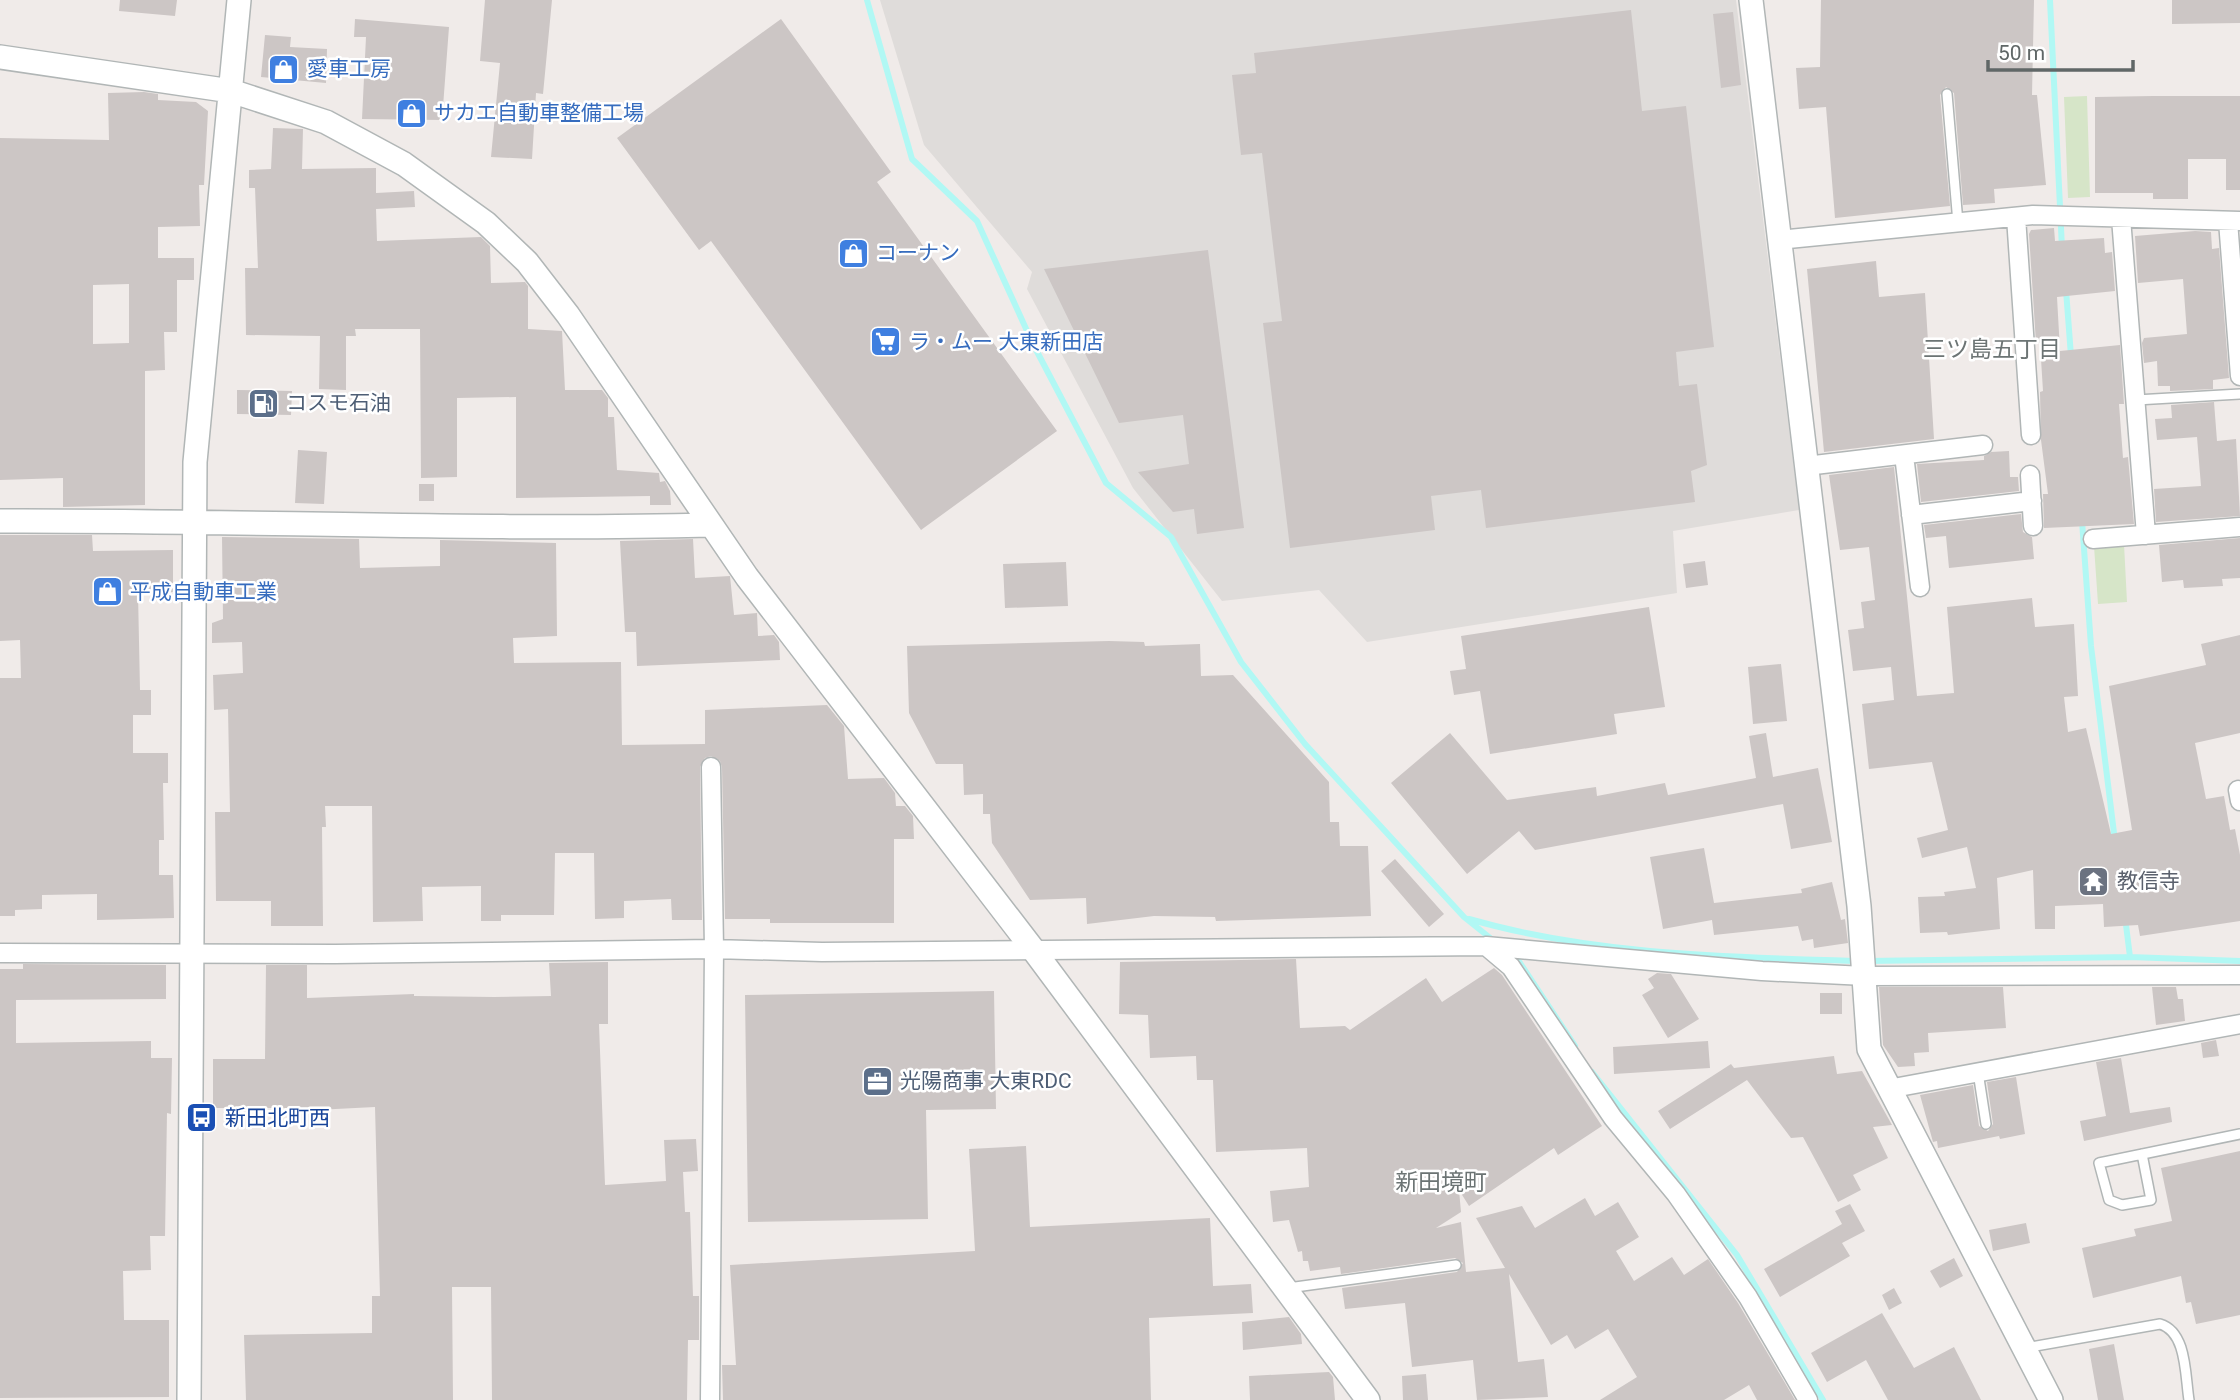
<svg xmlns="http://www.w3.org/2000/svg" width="2240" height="1400" font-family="Roboto,'Noto Sans JP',sans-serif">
<rect width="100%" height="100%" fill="#f0ebe9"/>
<path fill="#dfdcda" d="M880,0H1736L1799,510L1673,531L1677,593L1367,642L1319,590L1222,601L1133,488L1027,289L1032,272L924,145Z"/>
<path fill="#d6e5c8" d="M2087,96L2090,197L2068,198L2064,97Z
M2124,544L2127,602L2098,604L2094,546Z"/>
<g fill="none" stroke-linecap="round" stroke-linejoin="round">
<path stroke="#b1f8f4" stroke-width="6" d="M867,0L912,159L977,221L1033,344L1106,483L1171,537L1241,662L1305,744L1464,917L1494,941
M2050,0L2062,248
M2066,290L2071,356
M2082,521L2091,646L2115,841
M2125,917L2130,957
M1469,919C1594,955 1728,957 1857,961
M1508,952L1518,960L1575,1046
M1868,961L2130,957L2240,961
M1592,1072L1737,1255L1823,1400"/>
</g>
<path fill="#ccc6c5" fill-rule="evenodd" d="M120,0H177L175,16L119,11Z
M485,0H552L543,94L536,93L532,159L491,157L500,63L480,61Z
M1821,0H2034L2032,95H2037L2046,185L1994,189L1995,203L1963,205L1954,93L1946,87L1940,95L1950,206L1835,218L1826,107L1799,109L1796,68L1820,67Z
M2172,0H2240V23L2172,24Z
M1631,10L1642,111L1686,106L1714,347L1676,352L1679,386L1697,384L1707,465L1691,471L1695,502L1486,528L1481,490L1431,496L1435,530L1290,548L1263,323L1282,321L1262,153L1241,155L1232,75L1256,73L1254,53Z
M1733,12L1741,85L1721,88L1713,14Z
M355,19L449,27L442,120L362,119L366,37H354Z
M781,19L891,172L877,182L1057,431L921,530L711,241L699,250L617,138Z
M265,35L291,37L290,47L327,49L326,83L261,77Z
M144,92L158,94V100L196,102L208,111L204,185H199L200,226L158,227V258H194V280H177V332H164L165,370L145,371V505L63,507V478L0,480V138L109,140L108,93ZM129,284V343L93,344V285Z
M2153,96H2240V190H2226V159H2188V199H2153V193H2095V97Z
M273,128L303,129L302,169L376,168V193L414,191L415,207L376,209L377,241L481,237L490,246L491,283L525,282L528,286V329L562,331L565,390H602L608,398V417H614L617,470L659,473L660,482L665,481L670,491L671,505H650V496L516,498V397L457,398V477L421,478L420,329H355L356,336H346V390L319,389L320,336L246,335L245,268H258L255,188H249V170L271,169Z
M2054,228L2055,241L2104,238L2105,253L2112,252L2115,291L2057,297L2060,351L2120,345L2124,404H2119L2123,458L2128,457L2134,524L2044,528L2043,494H2048L2041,440L2040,392L2043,391L2040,343H2036L2029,234L2031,230Z
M2195,231L2211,232L2212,249L2219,248L2229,378L2213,380V389L2170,391V386H2158L2157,361L2144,363L2142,343L2144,338L2187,334L2183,279L2138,283L2135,236Z
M1208,250L1244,528L1197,534L1194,509L1173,512L1138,472L1189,464L1183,415L1119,423L1044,269Z
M1876,261L1879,297L1925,293L1934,439L1824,452L1807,269Z
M237,390L292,391L291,415L237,414Z
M2214,402L2217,441L2236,439L2240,516L2156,522L2154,489L2201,486L2197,437L2157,440L2155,419L2172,418L2171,405Z
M298,450L327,452L324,504L295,503Z
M2009,451L2010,477H2018L2019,491L1921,502L1917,464L1984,460V456L1991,452Z
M1894,467L1917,696L1954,693L1947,607L2032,598L2035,627L2074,624L2078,696L2064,697L2068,732L2086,728L2111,834L2132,830L2109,686L2206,665L2201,644L2240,635V733L2195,743L2206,799L2224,796L2230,830L2235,829L2240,855V921L2140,936L2138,925L2104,927L2103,904L2055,906V929H2035L2033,870L1997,878L2000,929L1948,935L1947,932L1920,933L1918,897L1945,896L1944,892L1976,888L1967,847L1922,858L1917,838L1948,830L1932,762L1869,769L1862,704L1894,700L1891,667L1853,671L1848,630L1864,628L1861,602L1875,600L1869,547L1840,550L1829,475Z
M419,484H434V501H419Z
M2021,514L2023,532L2032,537L2034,559L1949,568L1946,536L1926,538L1924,525Z
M0,535H92L93,551L173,550V592L138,593L140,690H151V715H133V753H168V783H163L164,840H159V875H173L174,918L97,920V894L42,895V909L15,910V916H0V678H21L20,640L0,641Z
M222,537L359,539L360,568L440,566V540L556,543L557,636L513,638L514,663L621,662L622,745L705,744V710L827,705L844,726L848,779L884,778L895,793L896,806H905L913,816L914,839H894V923H770V919H725L722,767L720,761L711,756L705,758L700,767L702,920H672L671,899L624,901V918L595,919L594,853H555L554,915H501V921H481V886L422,887L423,921L373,922L372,806H325L326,827H322L323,926H271V901H216L215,812H230L228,709L214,710L213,675L243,673L242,642L212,643V623L223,619Z
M2240,538V578L2222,579L2223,586L2184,588L2183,580L2162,582L2159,545Z
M693,539L695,578L730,576L734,615L757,613L758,636L774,635L779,642L780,660L637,666L636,632H625L620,541Z
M1705,561L1708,585L1686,588L1683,564Z
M1066,562L1068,606L1005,608L1003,564Z
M1649,607L1665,707L1614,714L1617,734L1490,754L1480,691L1454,695L1450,671L1466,669L1461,636Z
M1109,641L1144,642L1145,646L1200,644L1201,676L1233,675L1329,782L1330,822H1339L1340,846H1368L1371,916L1216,921L1215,917L1154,916L1087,924L1086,898L1030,900L992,843L990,814H983V794L964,795L963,764H936L909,713L907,646Z
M1781,664L1787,721L1753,724L1748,667Z
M1450,733L1507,800L1596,787L1597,796L1665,783L1668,795L1756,778L1749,736L1766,733L1773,777L1818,768L1832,842L1791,849L1783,804L1535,850L1519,831L1467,874L1391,783Z
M1704,848L1714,903L1802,893L1801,889L1832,882L1841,920L1845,919L1848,943L1814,948L1813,939L1802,941L1798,926L1714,935L1712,920L1663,929L1650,857Z
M1395,859L1444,914L1429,927L1381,871Z
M1296,959L1300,1028L1345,1026L1350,1030L1426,978L1442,1002L1494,968L1502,975L1602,1126L1558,1155L1554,1148L1469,1206L1459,1190L1461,1212L1436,1228L1461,1222L1466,1272L1505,1268L1476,1218L1522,1206L1535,1228L1585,1198L1595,1216L1618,1202L1639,1237L1616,1251L1634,1281L1672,1257L1684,1275L1708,1259L1738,1303L1795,1400H1757L1749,1385L1724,1400H1600L1637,1377L1608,1329L1575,1349L1567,1335L1551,1345L1509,1274L1518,1362L1544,1359L1548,1397L1477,1400L1473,1360L1412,1367L1405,1303L1345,1309L1342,1288L1457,1272L1463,1263L1455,1258L1341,1274L1340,1267L1310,1271L1308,1261H1303L1302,1251L1298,1252L1289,1220L1273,1222L1270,1191L1309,1187L1307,1148L1216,1152L1213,1080H1197L1196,1056L1150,1058L1148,1015L1119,1014L1120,962Z
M608,962V1024H599L605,1185L666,1181L664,1140L696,1139L698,1171L683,1172L685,1212H690L693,1296H699V1340H688L687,1400H492L491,1287H452L453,1400H246L244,1335L372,1333V1296H380L375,1107L316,1110V1108H213V1059H265L266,965H307V998L414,994V996L494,997L551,996L549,963Z
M23,964L166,965V999L16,1000V1043L151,1041V1058H172L171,1114L167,1113L165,1236H150L151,1270L123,1271L124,1320H169V1397L0,1398V969H23Z
M1657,973L1671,974L1699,1019L1668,1038L1642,995L1654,988L1648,979Z
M1879,987H2003L2006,1028L1928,1033L1929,1052L1914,1053L1915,1066L1898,1067L1883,1045Z
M2152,987H2176L2178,999H2183L2185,1021L2156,1025Z
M994,991L996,1109L926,1110L928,1219L748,1222L745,995Z
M1820,993H1842V1014H1820Z
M2216,1040L2219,1056L2203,1058L2201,1043Z
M1708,1041L1710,1068L1614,1074L1613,1047Z
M1834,1056L1837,1074L1862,1071L1892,1125L1873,1127L1888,1158L1853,1175L1861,1190L1838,1202L1803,1137L1791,1138L1747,1080L1670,1129L1658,1111L1731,1064L1734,1068Z
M2121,1058L2130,1113L2170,1107L2172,1122L2084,1141L2080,1121L2106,1116L2096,1062Z
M2016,1077L2025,1134L2000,1139L1999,1136L1938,1148L1937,1141L1933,1142L1920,1095L1973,1085L1979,1126L1988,1131L1993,1124L1987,1082Z
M1026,1146L1030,1227L1210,1218L1213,1286L1251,1284L1253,1313L1149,1318L1151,1400H723L722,1365H736L730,1265L975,1251L969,1149Z
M2240,1151V1315L2196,1324L2191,1302L2186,1303L2181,1276L2093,1298L2082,1248L2136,1236L2134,1229L2172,1221L2161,1168Z
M1850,1204L1865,1231L1842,1243L1850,1256L1780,1297L1764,1269L1842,1224L1835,1211Z
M2026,1223L2030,1243L1993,1251L1989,1230Z
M1954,1258L1963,1276L1940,1288L1930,1271Z
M1894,1288L1902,1303L1889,1310L1882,1295Z
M1882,1313L1914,1368L1954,1347L1981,1400H1888L1866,1360L1827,1382L1811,1353Z
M1289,1317L1301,1334L1302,1344L1243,1350L1242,1322Z
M2114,1344L2124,1400H2098L2089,1349Z
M1329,1372L1333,1377L1335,1400H1250L1249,1376Z
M1426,1374L1428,1400H1403L1402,1376Z"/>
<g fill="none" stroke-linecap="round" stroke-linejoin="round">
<defs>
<path id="service" d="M1947,94L1958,223
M2136,400L2240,394
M1978,1072L1986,1124
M2142,1154L2151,1200L2122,1205L2109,1200L2099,1163L2240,1134
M1288,1288L1456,1265
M2025,1348L2160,1324C2187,1332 2185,1375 2189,1400"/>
<path id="minor" d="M2016,217L2031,435
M2121,218L2146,535
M2228,221L2240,376
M1778,240L2033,215L2240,221
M1904,455L1920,587
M1806,466L1983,445
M2030,475L2033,526
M1911,515L2032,501
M2093,539L2240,527
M2238,790L2240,801
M1486,946L1511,967L1613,1118L1676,1194L1748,1297L1808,1400
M0,953L335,954L714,949L822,952L1486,946L1762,971L1865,976L2240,975
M1888,1089L2240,1024
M710,1400L714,949L711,767"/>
<path id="tertiary" d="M1751,0L1859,906L1869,1049L2051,1400
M0,57L231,91L326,122L404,164L486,223L527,262L568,315L747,577L1032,948L1368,1400
M0,521C237,520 474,531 711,525
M189,1400L195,462L239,0"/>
</defs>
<use href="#service" stroke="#b1b6b6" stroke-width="12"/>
<use href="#minor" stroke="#b1b6b6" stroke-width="21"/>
<use href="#tertiary" stroke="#b1b6b6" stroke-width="26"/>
<use href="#service" stroke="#fff" stroke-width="9"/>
<use href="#minor" stroke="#fff" stroke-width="18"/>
<use href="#tertiary" stroke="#fff" stroke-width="23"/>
</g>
<defs>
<symbol id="shop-square" viewBox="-11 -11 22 22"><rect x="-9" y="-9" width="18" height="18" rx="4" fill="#3f7fe0" stroke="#fff"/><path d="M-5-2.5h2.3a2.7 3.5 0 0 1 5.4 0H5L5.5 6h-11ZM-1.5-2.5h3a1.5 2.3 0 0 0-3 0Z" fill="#fff"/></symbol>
<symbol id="supermarket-square" viewBox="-11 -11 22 22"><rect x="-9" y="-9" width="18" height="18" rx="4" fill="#3f7fe0" stroke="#fff"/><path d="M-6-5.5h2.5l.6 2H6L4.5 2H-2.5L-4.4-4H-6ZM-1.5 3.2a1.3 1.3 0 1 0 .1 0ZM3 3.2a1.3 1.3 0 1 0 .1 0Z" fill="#fff"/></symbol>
<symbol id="fuel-square" viewBox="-11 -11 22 22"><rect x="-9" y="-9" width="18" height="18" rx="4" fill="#5c6f8a" stroke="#fff"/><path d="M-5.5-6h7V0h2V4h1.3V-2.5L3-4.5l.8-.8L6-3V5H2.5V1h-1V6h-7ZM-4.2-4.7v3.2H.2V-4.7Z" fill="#fff"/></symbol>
<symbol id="temple-square" viewBox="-11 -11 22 22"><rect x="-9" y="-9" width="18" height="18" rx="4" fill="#6b7280" stroke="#fff"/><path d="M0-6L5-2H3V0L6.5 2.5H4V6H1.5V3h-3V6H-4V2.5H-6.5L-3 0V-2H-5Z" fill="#fff"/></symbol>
<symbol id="office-square" viewBox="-11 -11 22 22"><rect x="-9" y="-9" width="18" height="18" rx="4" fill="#5c6f8a" stroke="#fff"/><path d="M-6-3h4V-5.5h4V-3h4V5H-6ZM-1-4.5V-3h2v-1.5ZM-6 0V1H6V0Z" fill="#fff"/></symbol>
<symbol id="bus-square" viewBox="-11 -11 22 22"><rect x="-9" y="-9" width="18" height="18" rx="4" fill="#1a4fb4" stroke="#fff"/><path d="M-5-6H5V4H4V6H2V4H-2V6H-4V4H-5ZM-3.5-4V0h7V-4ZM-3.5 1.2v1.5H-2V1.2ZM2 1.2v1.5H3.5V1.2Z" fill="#fff"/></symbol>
</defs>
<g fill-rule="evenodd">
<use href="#shop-square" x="266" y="52" width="35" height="35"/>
<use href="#shop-square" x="394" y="96" width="35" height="35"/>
<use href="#shop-square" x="836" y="236" width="35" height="35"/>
<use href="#supermarket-square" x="868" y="324" width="35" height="35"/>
<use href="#fuel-square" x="246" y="386" width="35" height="35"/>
<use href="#shop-square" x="90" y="574" width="35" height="35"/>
<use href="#temple-square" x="2076" y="864" width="35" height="35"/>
<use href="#office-square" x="860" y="1064" width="35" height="35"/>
<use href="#bus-square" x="184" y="1100" width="35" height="35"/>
</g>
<g text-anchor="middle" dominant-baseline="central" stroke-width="5" stroke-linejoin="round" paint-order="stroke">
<g font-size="21" fill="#366cbe" stroke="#fff" text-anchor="start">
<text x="307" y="69">愛車工房</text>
<text x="434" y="113">サカエ自動車整備工場</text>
<text x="876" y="253">コーナン</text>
<text x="909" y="342">ラ・ムー 大東新田店</text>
<text x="130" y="592">平成自動車工業</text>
</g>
<g font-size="21" fill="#4e5e75" stroke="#fff" text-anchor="start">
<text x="286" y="403">コスモ石油</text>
<text x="900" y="1081">光陽商事 大東RDC</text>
</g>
<g font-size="21" fill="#5b616d" stroke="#fff" text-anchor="start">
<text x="2117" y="881">教信寺</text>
</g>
<g font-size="21" fill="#164399" stroke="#fff" text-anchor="start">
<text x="225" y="1118">新田北町西</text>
</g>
<g font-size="23" fill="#6c7474" stroke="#fff">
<text x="1992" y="349">三ツ島五丁目</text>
<text x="1441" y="1182">新田境町</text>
</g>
</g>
<path d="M1988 60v10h145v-10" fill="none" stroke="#606767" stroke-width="3.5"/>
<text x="1998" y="60" font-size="21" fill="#606767" stroke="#ffffff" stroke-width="5" paint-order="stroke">50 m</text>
</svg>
